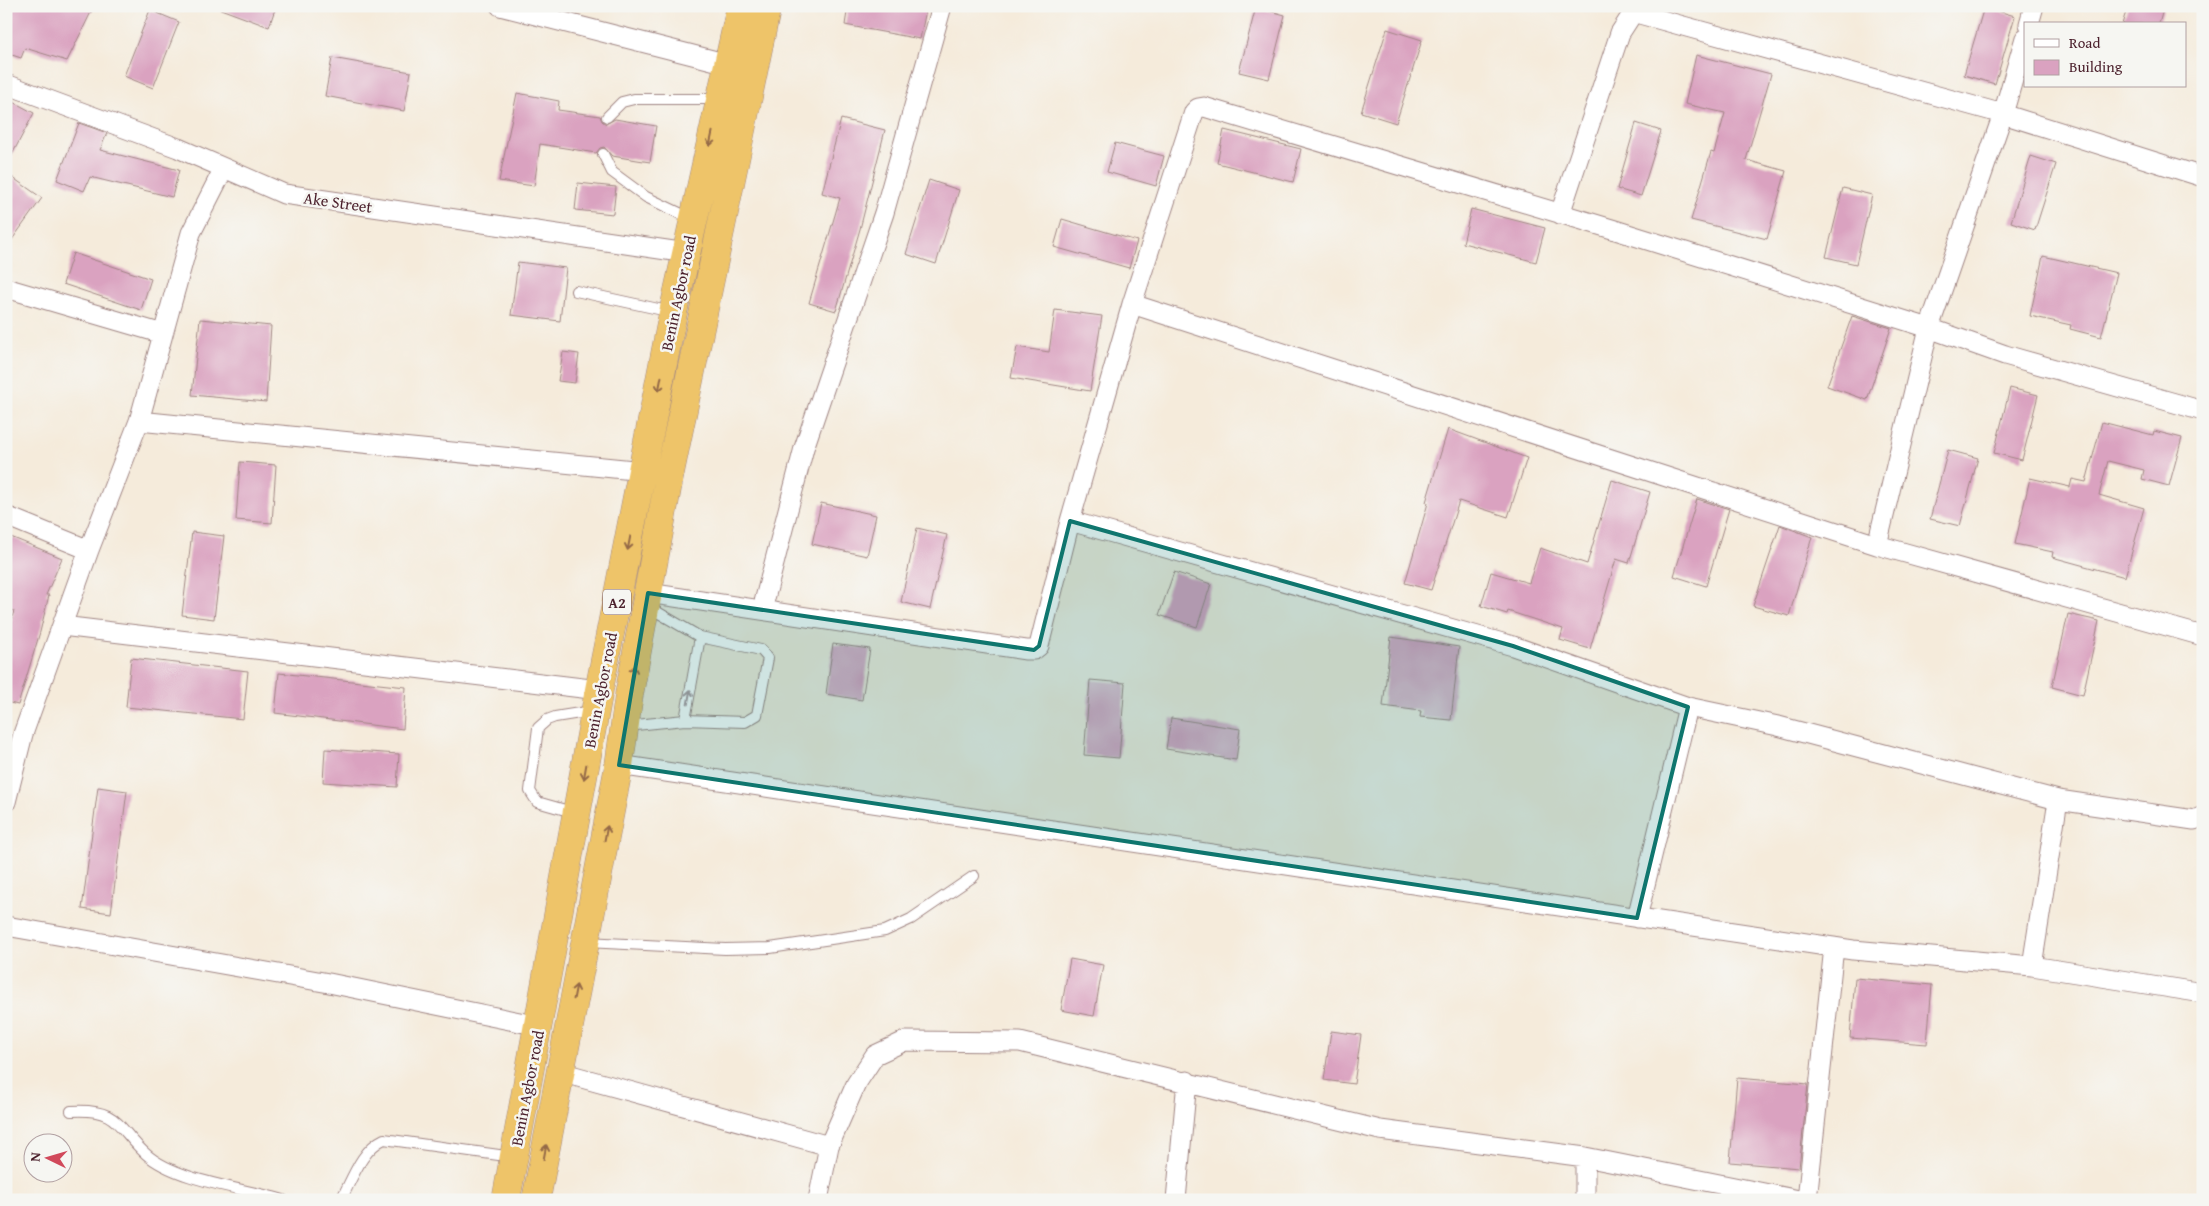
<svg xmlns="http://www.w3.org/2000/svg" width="2209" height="1206" font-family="'Gentium Book Plus',serif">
<rect width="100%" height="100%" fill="#f6f6f2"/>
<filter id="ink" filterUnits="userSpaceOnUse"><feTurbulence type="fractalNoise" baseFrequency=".02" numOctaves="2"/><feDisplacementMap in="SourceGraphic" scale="10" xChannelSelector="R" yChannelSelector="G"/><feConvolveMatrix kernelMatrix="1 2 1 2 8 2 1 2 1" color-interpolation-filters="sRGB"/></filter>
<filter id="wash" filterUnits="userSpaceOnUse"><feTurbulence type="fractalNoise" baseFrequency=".0096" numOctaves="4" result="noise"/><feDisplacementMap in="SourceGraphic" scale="20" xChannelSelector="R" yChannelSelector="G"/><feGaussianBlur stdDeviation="1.12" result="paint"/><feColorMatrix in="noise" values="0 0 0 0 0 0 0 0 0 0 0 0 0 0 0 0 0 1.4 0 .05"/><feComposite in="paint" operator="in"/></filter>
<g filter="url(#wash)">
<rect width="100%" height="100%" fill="#f5ebdb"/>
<g id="blocks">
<path fill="#daa2c0" d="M6,6H94L67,61L25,48L21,58L6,53Z
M219,6H276L269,27L218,8Z
M848,6H904L926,10L920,39L845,25Z
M2128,6H2164L2159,24H2122Z
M1256,7L1285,15L1269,79L1239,72Z
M1984,7L2015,16L1995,84L1964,75Z
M150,10L179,22L153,88L124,76Z
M1387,29L1422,40L1396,123L1361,112Z
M1696,55L1771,74L1746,160L1786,171L1767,239L1691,220L1711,152L1714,153L1725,113L1685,104Z
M332,58L411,72L404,111L325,96Z
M517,93L559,101L558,110L600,116L602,121L606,124L615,119L656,126L650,162L612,156L604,147L600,148L596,153L540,144L534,186L499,181Z
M6,98L34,113L6,166Z
M841,119L885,130L860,229L836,311L809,303L840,198L822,193Z
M79,123L107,133L100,150L179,170L172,197L90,177L84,191L57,180Z
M1636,123L1661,131L1641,196L1617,189Z
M1224,130L1301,149L1293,182L1217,163Z
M1115,143L1164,156L1156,186L1107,172Z
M2031,156L2056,164L2035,230L2011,222Z
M6,173L42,198L6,248Z
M929,180L959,190L936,264L906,254Z
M578,183L616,187L613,214L575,210Z
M1843,188L1872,195L1856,264L1826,257Z
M1471,209L1545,228L1536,262L1463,243Z
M1062,219L1137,241L1129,268L1054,247Z
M73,253L151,279L141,310L63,284Z
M2043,256L2117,273L2101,337L2070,329L2071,325L2030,316Z
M518,262L566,268L560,321L511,315Z
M1055,310L1102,316L1090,391L1011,378L1017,347L1049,352Z
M1852,316L1891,328L1867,400L1827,386Z
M200,319L271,326L266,402L192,395Z
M563,352L579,354L575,383L558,381Z
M2010,388L2038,395L2022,460L1994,453Z
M2102,422L2153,435L2154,431L2182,438L2169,486L2142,479L2144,470L2108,461L2099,495L2144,508L2125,577L2052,557L2053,552L2015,544L2030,478L2070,487L2072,479L2086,482Z
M1448,429L1527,458L1508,517L1459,501L1431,590L1405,583L1428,503L1426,502Z
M1948,450L1978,458L1960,526L1930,519Z
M240,462L276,465L272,523L236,520Z
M1612,480L1650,492L1629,563L1616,559L1590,649L1560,640L1563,629L1508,611L1507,614L1481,606L1491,572L1529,583L1540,548L1587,564Z
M1697,499L1729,509L1706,586L1674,576Z
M821,503L876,515L867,556L812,544Z
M1780,525L1812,537L1789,616L1753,606Z
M917,528L947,535L930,609L901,602Z
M192,532L224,536L214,619L182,615Z
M6,535L62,558L46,595H49L40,632L18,705L6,702V636L14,611L6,609Z
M1174,572L1211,584L1197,627L1159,615Z
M2068,614L2099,621L2083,695L2052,687Z
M1391,637L1459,647L1451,720L1420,717L1421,711L1383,706Z
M833,644L870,649L862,700L826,694Z
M131,658L248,671L243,719L126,707Z
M279,673L406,687L403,729L275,713Z
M1090,680L1125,683L1119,758L1084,755Z
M1171,718L1240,729L1236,760L1166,749Z
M325,749L399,754L397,787L323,782Z
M98,787L127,791L111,913L82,909Z
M1070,959L1103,965L1094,1016L1061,1010Z
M1855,978L1932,985L1927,1044L1850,1038Z
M1331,1031L1361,1035L1354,1084L1324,1080Z
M1737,1078L1808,1084L1799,1168L1730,1162Z"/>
</g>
</g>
<g filter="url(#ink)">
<use href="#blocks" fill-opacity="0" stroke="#a08583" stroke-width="1"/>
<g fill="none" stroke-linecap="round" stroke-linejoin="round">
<defs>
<path id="lane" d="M607,117L622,102L634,99H719
M603,154L612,172L646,197L692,219
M576,291L672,312
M685,720L745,722L757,715L768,658L761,650L700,637
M626,726L685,720L700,637L647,606
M576,813L537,802L530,791L538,728L547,720L555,717L592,711
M586,942L725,949L770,948L885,931L911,919L974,876
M71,1111C120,1108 116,1127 146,1154C176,1181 244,1188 283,1200
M341,1200C352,1179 362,1149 384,1139L513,1157"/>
<path id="street" d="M500,6L728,64
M2029,24L2034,6
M6,84L178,148L284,194L687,253
M1560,214L1620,33L1631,16L1636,13L2003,114L2203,177
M6,288L163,334
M1132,304L1877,545L2203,636
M139,421L644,471
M6,516L89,550
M1070,521L1513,646L1688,707L1778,726L2058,800
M1877,545L1929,328L2003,114L2025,38
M648,593L1026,650H1034L1039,646L1070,521L1132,304L1194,112L1198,108L1204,107L1612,229L1929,328L2005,355L2203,411
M762,610L804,448L884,213L942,6
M62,626L599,690
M619,765L1853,950L2032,966L2203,993
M6,802L23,734L89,550L139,421L191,233L223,170
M1637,918L1688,707
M6,926L329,983L539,1026
M2032,966L2058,800L2194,820L2203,816
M560,1072L829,1146
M818,1200L829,1146L856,1084L875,1055L905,1041L1020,1042L1380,1130L1585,1157
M1176,1200L1187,1081
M1585,1200V1157L1799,1200
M1807,1200L1834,947"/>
<path id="highway" d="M506,1200L599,690L673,313L741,6
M536,1200L619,765L629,695L670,473L767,6"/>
</defs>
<use href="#lane" stroke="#a08583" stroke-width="12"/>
<use href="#street" stroke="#a08583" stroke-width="21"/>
<use href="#highway" stroke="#a08583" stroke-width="29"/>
<use href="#lane" stroke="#fff" stroke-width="10"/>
<use href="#street" stroke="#fff" stroke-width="19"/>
<use href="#highway" stroke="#eec469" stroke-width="28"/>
</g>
<defs><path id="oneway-shaft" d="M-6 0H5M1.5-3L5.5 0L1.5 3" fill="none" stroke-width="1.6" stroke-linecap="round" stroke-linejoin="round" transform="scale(1.25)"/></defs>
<g stroke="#946947">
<use href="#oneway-shaft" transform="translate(711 139) rotate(102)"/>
<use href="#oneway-shaft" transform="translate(660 384) rotate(101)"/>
<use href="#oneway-shaft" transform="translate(629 543) rotate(101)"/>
<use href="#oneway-shaft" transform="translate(633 673) rotate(-79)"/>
<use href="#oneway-shaft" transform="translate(585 772) rotate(100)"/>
<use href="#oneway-shaft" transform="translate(606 833) rotate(-79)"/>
<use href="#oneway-shaft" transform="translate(575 992) rotate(-79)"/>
<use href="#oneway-shaft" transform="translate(545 1152) rotate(-79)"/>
</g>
<use stroke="#ae9aa0" href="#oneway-shaft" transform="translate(689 697) rotate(-80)"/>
</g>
<path fill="#0f766e" fill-opacity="0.2" stroke="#0f766e" stroke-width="4" stroke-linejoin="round" d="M1070,521L1513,646L1688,707L1637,918L619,765L648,593L1034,650L1039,646Z"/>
<g text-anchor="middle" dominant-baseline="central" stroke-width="5" stroke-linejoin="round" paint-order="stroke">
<rect fill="#f6f6f2" stroke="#7e6067" stroke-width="1" x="603" y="589.5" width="28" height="25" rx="4"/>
<g font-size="15" font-weight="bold" fill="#4a1f2b">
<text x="617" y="602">A2</text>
</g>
<g font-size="16" fill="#4a1f2b" stroke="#f6f6f2">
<text transform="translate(338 202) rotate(8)">Ake Street</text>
<text transform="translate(678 293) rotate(-78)">Benin Agbor road</text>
<text transform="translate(600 690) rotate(-79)">Benin Agbor road</text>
<text transform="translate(527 1088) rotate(-79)">Benin Agbor road</text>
</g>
</g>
<rect width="2209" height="1206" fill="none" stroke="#f6f6f2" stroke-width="25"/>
<rect x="2024" y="22" width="162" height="65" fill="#f6f6f2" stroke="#b1a0a2"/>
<rect x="2034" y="39" width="25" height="8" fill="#ffffff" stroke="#b1a0a2"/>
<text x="2069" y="48" font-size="15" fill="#4a1f2b">Road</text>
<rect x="2034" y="60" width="25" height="15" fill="#daa2c0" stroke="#b1a0a2"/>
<text x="2069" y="72" font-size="15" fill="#4a1f2b">Building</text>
<g transform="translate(48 1158) rotate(275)"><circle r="24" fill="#f6f6f2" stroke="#b1a0a2"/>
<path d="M0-4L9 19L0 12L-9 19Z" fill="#d1495b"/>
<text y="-8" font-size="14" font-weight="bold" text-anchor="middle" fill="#4a1f2b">N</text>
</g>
</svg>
